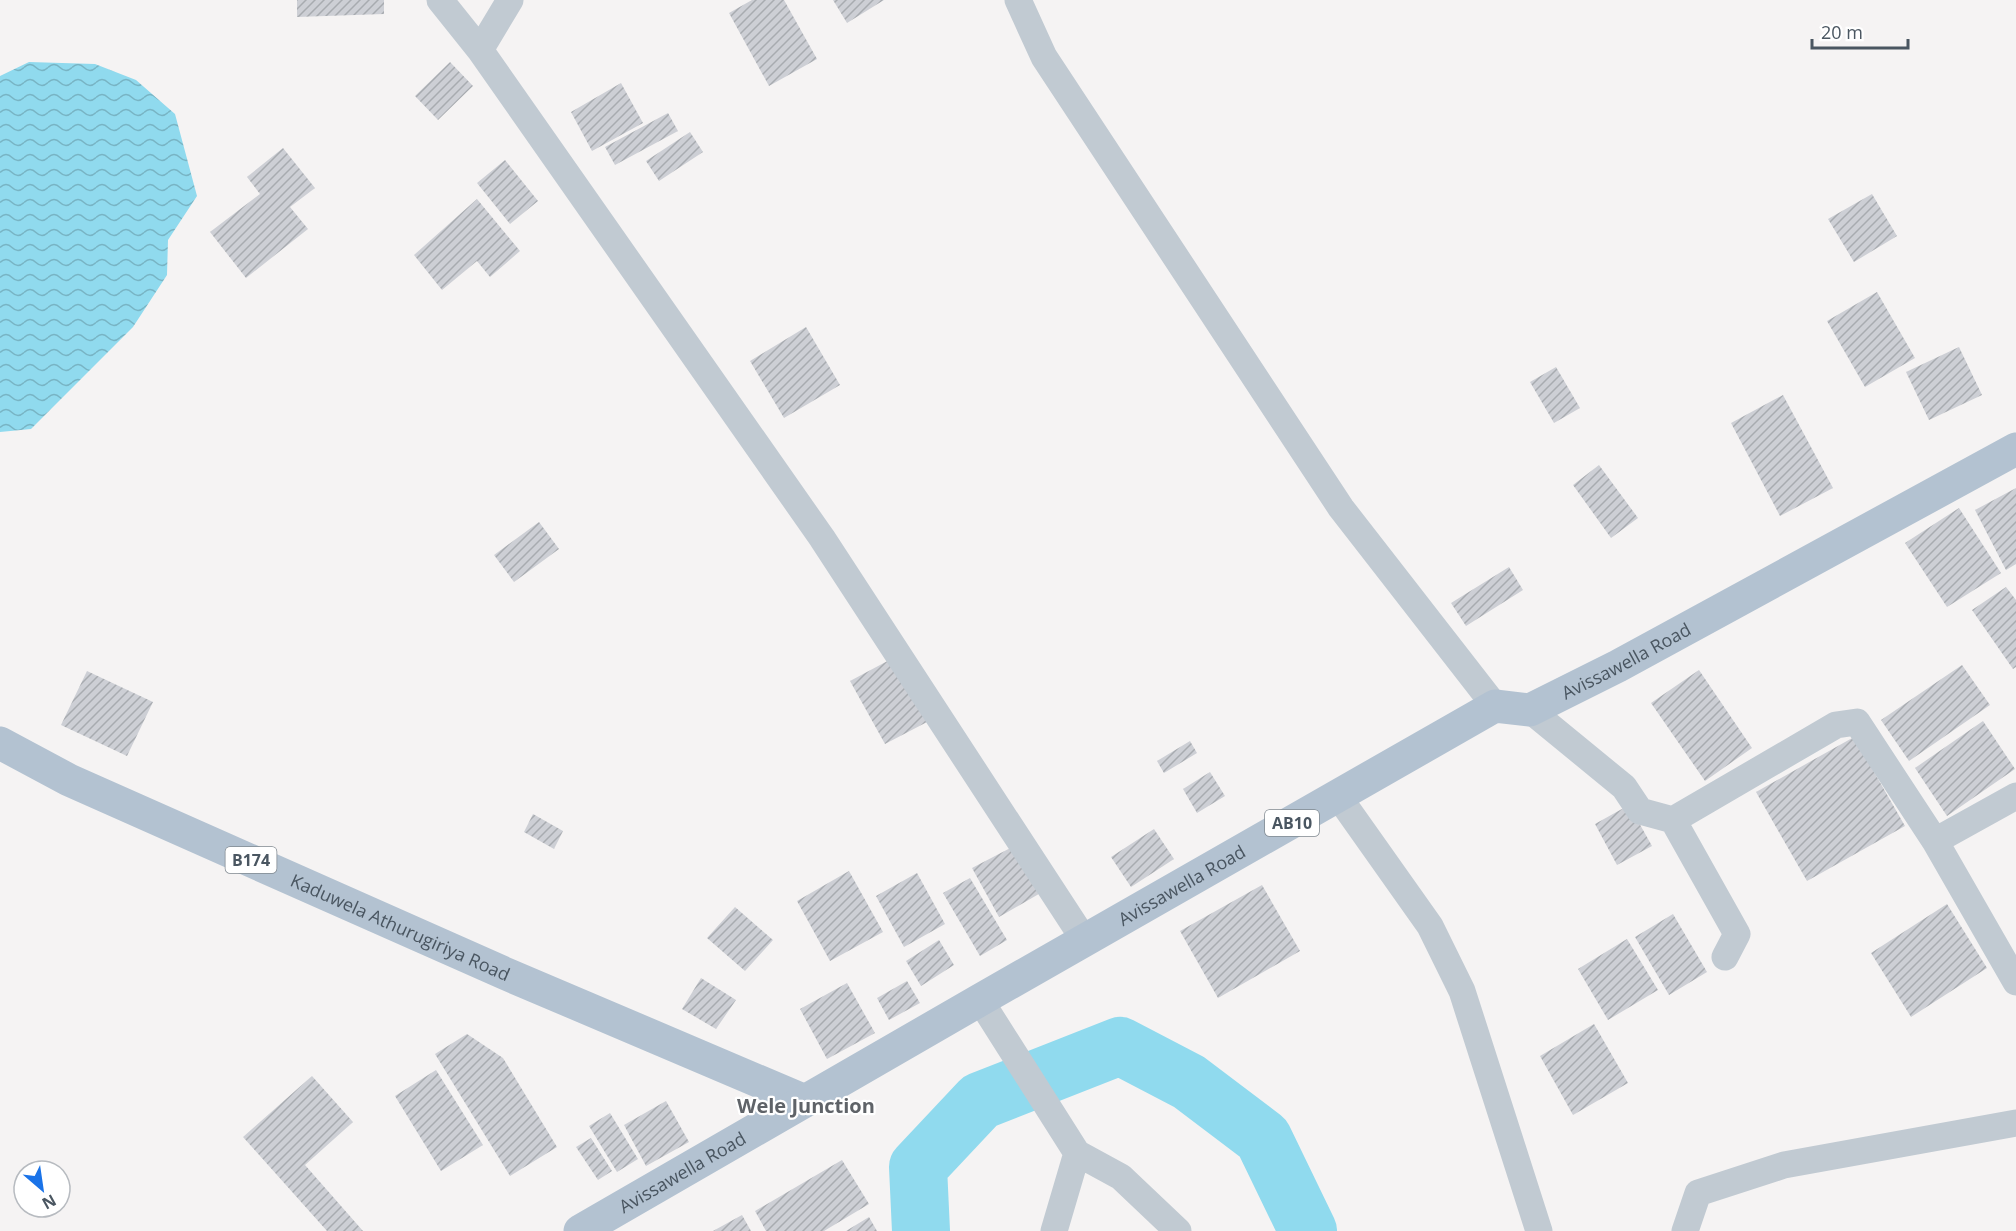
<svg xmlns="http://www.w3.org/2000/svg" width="2016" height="1231" font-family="'Open Sans',sans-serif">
<defs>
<pattern id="water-waves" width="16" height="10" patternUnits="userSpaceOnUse" patternTransform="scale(1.5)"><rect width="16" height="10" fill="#90daee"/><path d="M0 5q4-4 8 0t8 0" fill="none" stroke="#78b4c4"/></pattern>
<pattern id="building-hatch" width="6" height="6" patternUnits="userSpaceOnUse" patternTransform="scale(1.5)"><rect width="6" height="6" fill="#cdcfd5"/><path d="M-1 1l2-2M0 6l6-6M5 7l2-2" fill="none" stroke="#a8abb0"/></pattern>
</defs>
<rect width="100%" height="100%" fill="#f5f3f3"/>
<path fill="url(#water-waves)" d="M29,62L95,64L136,80L175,114L197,196L168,240L167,275L133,327L31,429L0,432V76Z"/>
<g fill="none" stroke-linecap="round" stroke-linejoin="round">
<path stroke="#90daee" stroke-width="58" d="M921,1231L918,1167L980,1101L1120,1046L1189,1082L1263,1138L1308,1231"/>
</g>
<path fill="url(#building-hatch)" d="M297,0H384V14L297,17Z
M752,0H784L817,59L769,86L729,13Z
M833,0H884L847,23Z
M450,62L473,86L438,120L415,96Z
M621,83L643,123L592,151L571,112Z
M668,113L678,131L615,165L605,147Z
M690,132L703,152L659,181L646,161Z
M283,148L315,188L290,207L308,229L246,278L210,232L260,194L247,177Z
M505,160L538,201L510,224L477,183Z
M1872,194L1897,236L1854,262L1828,219Z
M477,199L520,251L490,277L477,261L442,290L414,255Z
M1877,292L1915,358L1865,387L1827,321Z
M806,327L840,385L784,418L750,361Z
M1959,347L1982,395L1929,420L1906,372Z
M1556,367L1580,408L1554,423L1530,382Z
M1783,395L1833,488L1780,516L1731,423Z
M1599,465L1638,518L1611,538L1573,485Z
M2016,488V564L2006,570L1975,510Z
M1959,508L2001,573L1947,607L1905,543Z
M539,522L559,549L514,582L494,555Z
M1509,567L1523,590L1466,626L1451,603Z
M2006,587L2016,600V667L2013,669L1972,610Z
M895,657L929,721L885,744L850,681Z
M1962,665L1990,705L1909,761L1881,720Z
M1699,670L1752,748L1705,781L1651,703Z
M87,671L153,702L127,756L61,725Z
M1983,721L2015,769L1947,816L1915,768Z
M1854,737L1905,826L1807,881L1756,792Z
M1190,741L1197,753L1164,773L1157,761Z
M1210,772L1225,796L1197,813L1183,789Z
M1629,805L1652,846L1617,865L1595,824Z
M533,814L563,831L554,849L524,832Z
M1154,829L1174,859L1131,887L1111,857Z
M1018,844L1044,891L999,917L972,868Z
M849,871L883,932L830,961L797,901Z
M917,873L945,924L904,947L876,896Z
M970,878L1007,940L980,956L943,893Z
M1262,885L1300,951L1218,998L1180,931Z
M1947,904L1987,968L1911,1017L1871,953Z
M735,907L773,940L745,971L707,938Z
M1673,914L1707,972L1669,995L1635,937Z
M1627,939L1658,990L1608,1020L1578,969Z
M939,940L954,965L921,986L906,961Z
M701,978L736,1000L716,1029L682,1009Z
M907,981L920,1003L889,1020L877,998Z
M847,983L875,1033L827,1059L800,1009Z
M1594,1024L1628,1083L1573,1115L1540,1056Z
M467,1034L503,1058L557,1147L510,1176L435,1054Z
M436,1070L483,1145L441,1171L395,1096Z
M312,1076L353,1122L305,1165L363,1231H327L243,1137Z
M666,1101L689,1142L646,1166L624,1125Z
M610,1113L638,1159L617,1172L589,1126Z
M591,1138L612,1171L598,1180L576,1147Z
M842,1160L869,1204L824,1231H766L755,1211Z
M742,1215L751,1231H713Z
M869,1217L877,1231H846Z"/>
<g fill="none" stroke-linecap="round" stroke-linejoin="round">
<path stroke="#c1cad2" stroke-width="27" d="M440,0L480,50L822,538L1085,941
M1018,0L1044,57L1341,508L1495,706
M480,50L510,0
M1530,710L1624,787L1640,811L1673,820L1836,725L1857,722L1935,841L2016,982
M1338,796L1430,926L1462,991L1539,1231
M1673,820L1737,934L1725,957
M1935,841L2016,796
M980,1000L1077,1153L1121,1177L1178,1231
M1054,1231L1077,1153
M1685,1231L1698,1193L1784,1165L2016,1123"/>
<g stroke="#b3c2d1" stroke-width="33">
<path id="s1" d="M0,743L69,780L504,973L805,1101"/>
<path id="s2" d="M580,1231L980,1000L1495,706L1530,710L1618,666L2016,449"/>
</g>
</g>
<g text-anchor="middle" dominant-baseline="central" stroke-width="4.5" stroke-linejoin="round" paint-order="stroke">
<g fill="#fff" stroke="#808990" stroke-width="1.5">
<rect x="1265" y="810" width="54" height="26" rx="4.5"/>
<rect x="225.5" y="847" width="51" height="26" rx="4.5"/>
</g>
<g font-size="16" font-weight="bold" fill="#4a5661">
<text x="1292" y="823">AB10</text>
<text x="251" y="860">B174</text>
</g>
<g font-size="18" fill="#4a5661" stroke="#fff">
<text stroke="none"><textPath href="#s2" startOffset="1198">Avissawella Road</textPath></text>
<text stroke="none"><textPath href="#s2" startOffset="694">Avissawella Road</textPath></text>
<text stroke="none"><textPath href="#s1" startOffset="441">Kaduwela Athurugiriya Road</textPath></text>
<text stroke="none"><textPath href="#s2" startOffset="118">Avissawella Road</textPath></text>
</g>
<g font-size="20" font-weight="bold" fill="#5f6368" stroke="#fff">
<text x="806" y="1105">Wele Junction</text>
</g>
</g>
<g transform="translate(42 1189) rotate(151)"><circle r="28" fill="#ffffff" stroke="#b7bbc0" stroke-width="1.5"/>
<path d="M0-4.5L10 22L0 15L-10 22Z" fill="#1a73e8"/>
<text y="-9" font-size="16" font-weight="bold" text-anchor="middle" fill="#4a5661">N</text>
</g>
<path d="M1812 39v9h96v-9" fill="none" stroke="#4a5661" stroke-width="3"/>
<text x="1821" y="39" font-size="18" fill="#4a5661" stroke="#ffffff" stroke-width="4.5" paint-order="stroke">20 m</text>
</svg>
